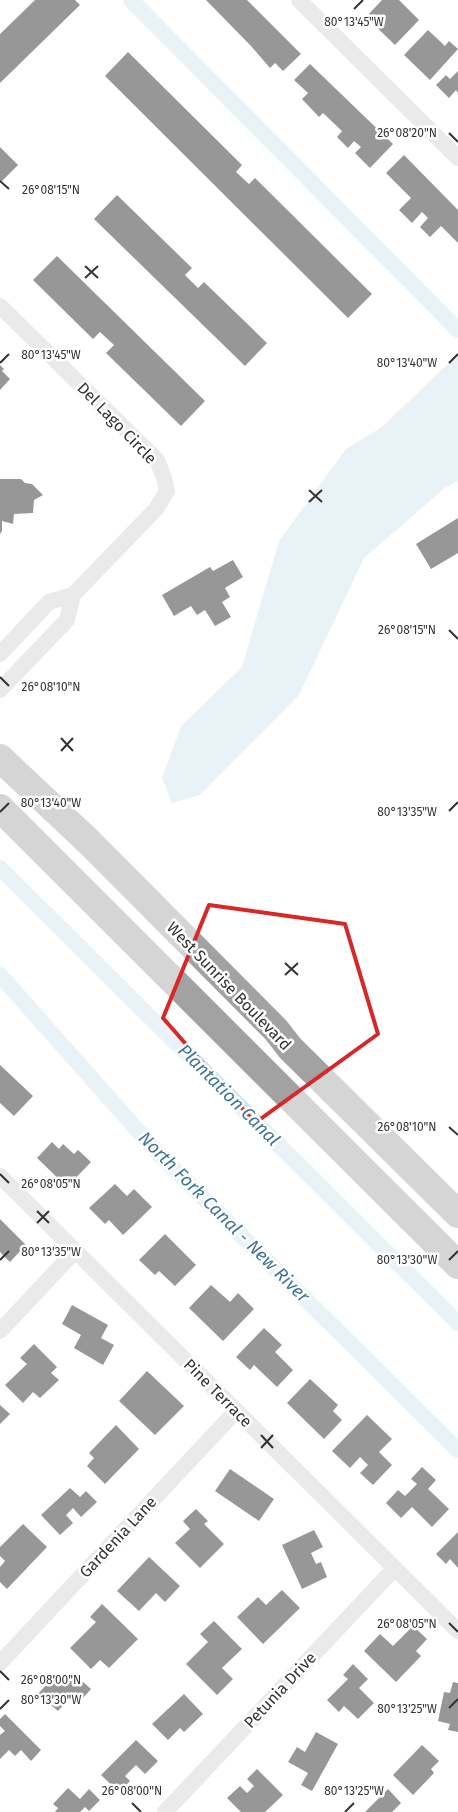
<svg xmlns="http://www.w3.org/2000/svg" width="458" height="1812" font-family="'Fira Sans',sans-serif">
<rect width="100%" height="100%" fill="#fff"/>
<path fill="#cfe2ee" d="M458,354V481L445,488L364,558L299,695L200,795L172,803L162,778L181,726L242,667L279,541L346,449L382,427Z"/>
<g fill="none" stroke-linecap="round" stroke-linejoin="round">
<path stroke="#cfe2ee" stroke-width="16" d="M131,0L458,330
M0,868L458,1323
M0,975L156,1151L458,1450"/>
</g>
<path fill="#1a1a1a" d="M35,0H75L80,5L0,83V34Z
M206,0H247L301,54L283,71L275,63L270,68L251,46Z
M382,0H399L419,20L395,45L366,17Z
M428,30L445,46L449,41L458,49L430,80L404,55Z
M128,52L242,165L236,172L249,184L255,178L372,294L348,318L105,76Z
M310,64L393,144L370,168L355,153L361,147L354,141L348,148L337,137L342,131L323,113L319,117L302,99L308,93L294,80Z
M458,71V93L456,90L449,98L436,85L446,75L450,79Z
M0,147L18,165L0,183Z
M404,155L458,210V243L441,226L430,237L420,227L428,218L422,212L412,223L399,210L411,198L386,173Z
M117,195L192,268L185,275L198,288L204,282L267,343L245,366L94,219Z
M57,256L205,401L181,426L106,353L114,345L100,332L93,339L33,280Z
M0,365L4,369L2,371L10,379L0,390Z
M0,479H21L25,483L32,484L43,495L34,500L33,513L14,514L13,524L2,521V531L0,534Z
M458,518V553L431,569L416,544Z
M233,560L243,577L225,588L230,597L222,602L231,617L215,626L205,610L197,615L191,606L174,616L162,595L210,567L213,571Z
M0,1065L33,1096L14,1116L0,1103Z
M52,1142L59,1149L63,1144L74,1154L78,1150L91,1162L67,1187L37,1158Z
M115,1184L127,1196L134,1189L152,1207L123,1235L109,1220L105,1224L89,1208Z
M0,1219L26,1245L10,1262L0,1252Z
M165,1234L196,1265L175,1286L159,1271L155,1275L139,1260Z
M211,1285L230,1302L238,1293L254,1309L223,1341L189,1308Z
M72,1305L108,1325L101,1338L114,1345L103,1365L74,1348L81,1335L62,1324Z
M264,1328L282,1345L275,1352L293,1370L277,1387L254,1365L250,1370L236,1357Z
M34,1344L57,1367L51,1373L59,1380L40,1398L33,1392L23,1403L5,1385L27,1364L20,1358Z
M147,1371L184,1406L155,1435L119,1401Z
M310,1379L338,1405L333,1411L342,1420L324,1439L287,1403Z
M0,1405L10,1414L0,1424Z
M367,1415L392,1439L379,1452L392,1465L373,1485L360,1473L368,1465L360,1457L350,1468L332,1451Z
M116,1425L139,1449L105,1484L87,1466L94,1458L89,1453Z
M422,1467L436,1480L428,1489L449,1509L432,1527L412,1507L401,1518L386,1503L398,1490L405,1496L417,1484L411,1479Z
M230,1469L274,1499L259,1521L215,1491Z
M70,1488L80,1497L86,1491L97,1502L81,1517L73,1508L66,1515L73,1523L60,1535L41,1515Z
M196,1509L208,1521L204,1524L224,1544L200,1568L175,1543L190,1529L183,1521Z
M23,1524L47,1547L7,1589L0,1582V1567L5,1561L0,1556V1547Z
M314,1530L323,1547L311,1553L316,1564L321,1562L327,1577L302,1589L282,1545Z
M458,1532V1568L450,1559L446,1564L436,1554Z
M149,1557L180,1586L165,1602L156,1593L139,1611L117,1591Z
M282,1590L300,1608L263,1644L237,1617L258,1597L266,1605Z
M102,1604L138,1639L109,1668L100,1660L91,1669L70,1648L96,1622L90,1617Z
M214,1621L242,1649L222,1668L233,1679L217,1695L186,1664L208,1642L200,1634Z
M413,1626L427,1639L416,1651L421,1656L396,1682L364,1651L380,1634L393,1646Z
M353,1664L368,1679L359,1688L374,1703L358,1719L344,1706L339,1712L327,1700L348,1679L343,1675Z
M56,1674L66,1683L74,1674L91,1689L83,1698L75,1692L58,1711L38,1694Z
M453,1682L458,1683V1732L448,1730L450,1724L438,1721L444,1692L450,1693Z
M184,1694L203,1714L184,1732L180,1728L168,1740L152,1724Z
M5,1714L41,1750L31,1761L21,1750L15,1756L9,1750L0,1759V1735L5,1731L0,1726V1719Z
M316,1732L338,1744L312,1791L301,1785L308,1773L288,1762L297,1747L305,1752Z
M136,1740L158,1761L145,1774L136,1765L125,1776L130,1781L119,1792L101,1775Z
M422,1745L439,1761L431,1769L434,1773L413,1795L393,1775Z
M257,1769L283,1795L265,1812H241L227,1798L240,1786L247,1793L254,1786L247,1779Z
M68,1788L80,1799L89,1789L100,1800L89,1811L85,1807L80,1812H55L58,1808L53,1804Z
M388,1789L401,1803L392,1812H365Z"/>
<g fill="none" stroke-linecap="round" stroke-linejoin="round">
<path stroke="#d0d0d0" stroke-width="16" d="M299,0L458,158
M0,306L157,460L164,478L167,491L156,509L73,595L49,602L0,654
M0,690L67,620L73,595
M0,1176L458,1631
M0,1331L75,1251
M0,1663L236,1411
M165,1812L395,1568"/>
<path stroke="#a2a2a2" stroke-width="28" d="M0,758L90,843L276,1030L290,1048L458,1214
M0,808L458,1265"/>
</g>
<path d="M0 0H458V1812H0ZM209,905L345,924L378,1034L255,1123L163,1018Z" fill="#fff" fill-opacity=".55" fill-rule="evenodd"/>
<path fill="none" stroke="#d62828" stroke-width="4" stroke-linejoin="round" d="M209,905L345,924L378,1034L255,1123L163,1018Z"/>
<path fill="none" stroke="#333" stroke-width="2" d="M354,9L363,0M449,133L458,142M0,181L9,189M85,266L98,278M85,278L98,266M0,363L9,354M449,363L458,354M309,490L322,502M309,502L322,490M449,630L458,639M0,677L9,686M61,738L73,751M61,751L73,738M449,811L458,802M0,812L9,803M285,963L298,975M285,975L298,963M449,1127L458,1135M0,1174L9,1183M37,1211L49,1223M37,1223L49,1211M0,1260L9,1251M449,1260L458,1251M261,1435L273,1448M261,1448L273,1435M449,1623L458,1632M0,1671L9,1680M449,1708L458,1699M0,1709L9,1700M132,1803L141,1812M345,1812L354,1803"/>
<g text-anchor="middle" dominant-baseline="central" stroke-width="5" stroke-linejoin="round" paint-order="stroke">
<g font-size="16" fill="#333" stroke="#fff">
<text transform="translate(117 423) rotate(46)">Del Lago Circle</text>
<text transform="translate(229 986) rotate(46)">West Sunrise Boulevard</text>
<text transform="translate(218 1393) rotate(45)">Pine Terrace</text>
<text transform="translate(118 1537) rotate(-47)">Gardenia Lane</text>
<text transform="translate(280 1690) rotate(-47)">Petunia Drive</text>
</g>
<g font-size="18" font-style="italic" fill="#3f7597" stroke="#fff">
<text transform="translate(229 1095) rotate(45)">Plantation Canal</text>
<text transform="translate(224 1217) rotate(45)">North Fork Canal - New River</text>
</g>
</g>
<g font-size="12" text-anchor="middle" fill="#333" stroke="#fff" stroke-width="5" stroke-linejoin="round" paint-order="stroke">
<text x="354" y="26">80°13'45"W</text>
<text x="407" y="137">26°08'20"N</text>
<text x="51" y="194">26°08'15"N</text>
<text x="51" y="359">80°13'45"W</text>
<text x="407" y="367">80°13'40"W</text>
<text x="407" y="634">26°08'15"N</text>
<text x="51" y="691">26°08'10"N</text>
<text x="51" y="807">80°13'40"W</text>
<text x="407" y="816">80°13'35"W</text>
<text x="407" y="1131">26°08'10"N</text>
<text x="51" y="1188">26°08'05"N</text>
<text x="51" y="1256">80°13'35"W</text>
<text x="407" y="1264">80°13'30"W</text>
<text x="407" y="1628">26°08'05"N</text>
<text x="51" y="1684">26°08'00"N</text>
<text x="51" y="1704">80°13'30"W</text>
<text x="407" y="1713">80°13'25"W</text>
<text x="132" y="1795">26°08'00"N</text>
<text x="354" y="1795">80°13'25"W</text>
</g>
</svg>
